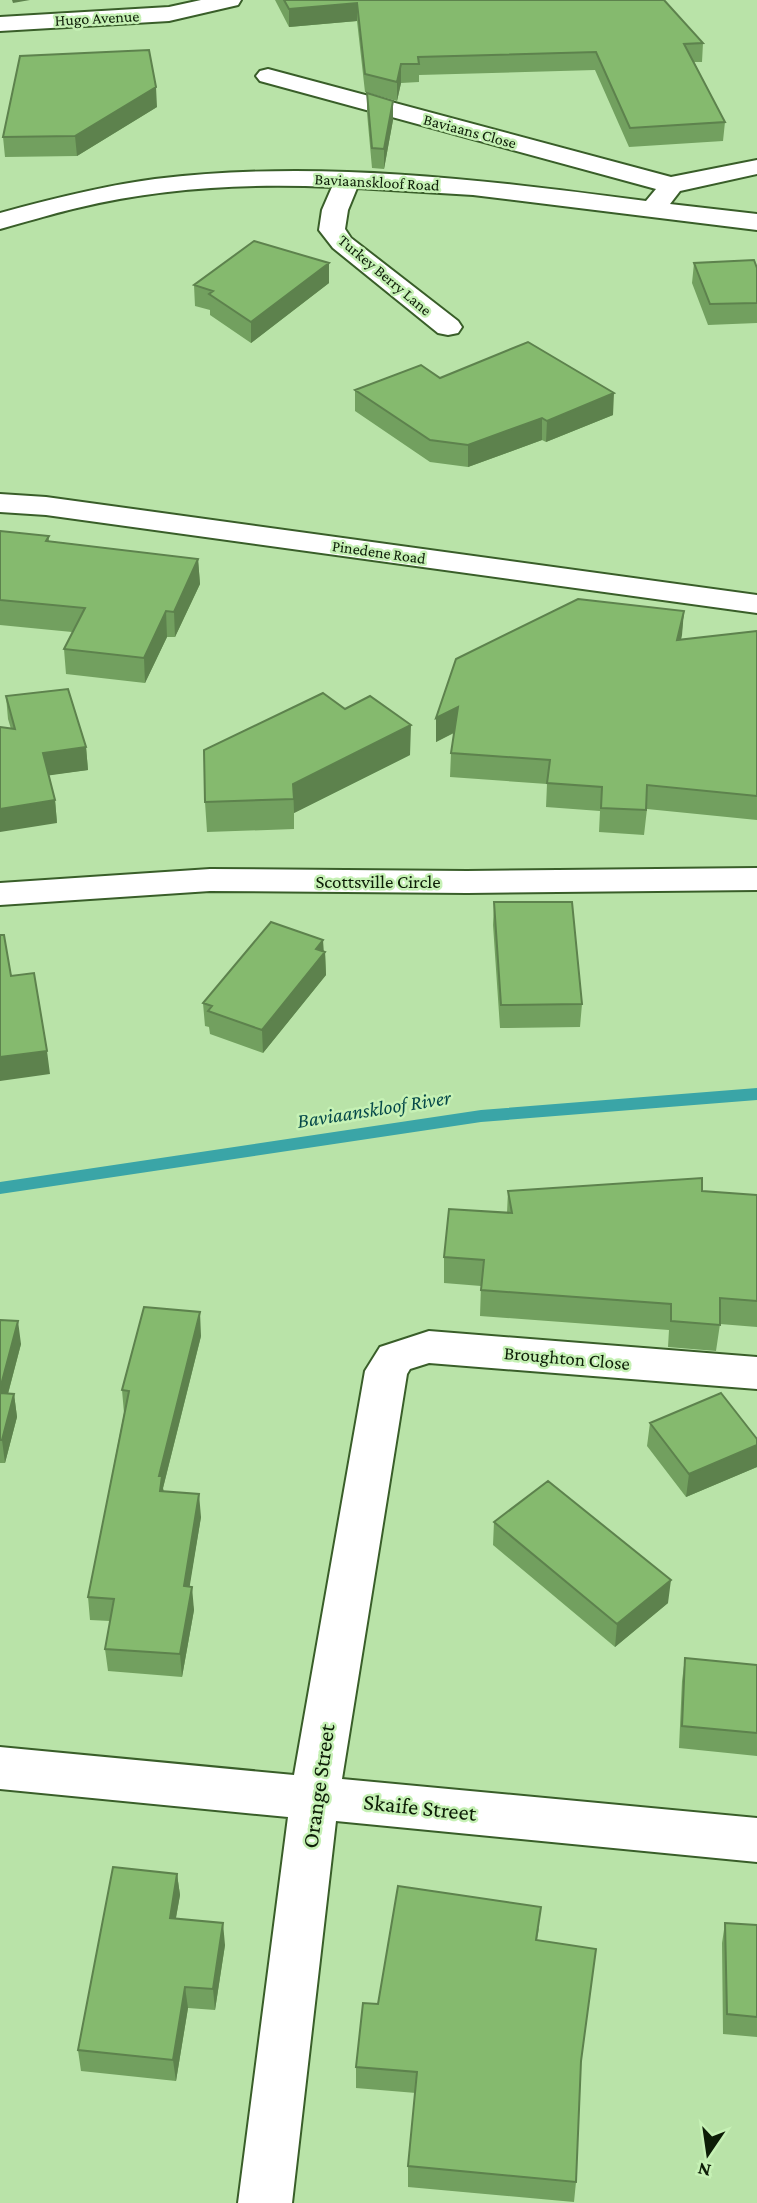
<svg xmlns="http://www.w3.org/2000/svg" width="757" height="2203" font-family="'Crimson Pro',serif">
<rect width="100%" height="100%" fill="#b9e3a8"/>
<g fill="none" stroke-linecap="round" stroke-linejoin="round">
<path fill="#3aa5a7" fill-rule="evenodd" d="M757,1088V1100L481,1122L0,1194V1182L481,1110Z"/>
<defs>
<path id="minor" d="M201,0H241L238,5L169,21L0,31V17L169,7Z
M268,69L671,177L757,160V174L680,191L670,204L757,214V230L473,195L357,188L348,210L345,229L351,238L458,321L462,327L458,333L448,335L438,333L333,248L319,230L322,210L332,187C248,183 159,188 77,208C51,214 26,222 0,229V213C51,199 102,186 155,179C319,159 484,180 646,201L656,189L260,81L256,76L260,71Z
M0,494L46,497L757,595V613L46,515L0,512Z
M757,868V890L467,893L210,891L0,905V883L210,869L467,871Z
M429,1331L757,1357V1389L429,1363L410,1369L407,1374L342,1779L757,1818V1862L336,1821L292,2203H238L288,1817L0,1789V1747L294,1775L365,1371L380,1347Z"/>
</defs>
<use href="#minor" stroke="#395e29" stroke-width="4"/>
<use href="#minor" fill="#fff" fill-rule="evenodd"/>
</g>
<path fill="#72a05f" d="M275,0H664L703,43L702,62H694L725,122L723,141L629,147L595,70L419,75V82L401,83L397,101L365,92L357,21L289,27Z
M367,93L393,101V120L384,169L372,168L367,113Z
M157,107L77,156L5,157L3,137Z
M694,263L757,268V323L708,325L692,283Z
M329,283L251,343L210,315V310L195,306L194,285Z
M440,378L613,415L546,442L542,440L468,467L430,462L355,411V390Z
M0,531L49,536V541L198,559L200,584L175,637H167L145,683L66,674L64,649L72,632L0,625Z
M684,611L681,640L757,631V820L647,809L644,835L599,832L600,811L546,807L547,784L450,777L451,753L454,733L436,742V718Z
M6,696L86,747L88,770L48,775L55,800L57,823L11,729L8,719Z
M410,755L294,813V829L207,832L205,802Z
M494,902L582,1004L580,1027L500,1028L493,925Z
M324,951L325,952L326,975L263,1053L210,1034L209,1027L205,1026L203,1003Z
M508,1191H702L757,1195V1327L720,1324L716,1351L668,1347L669,1330L480,1316L481,1286L444,1283V1257L507,1213Z
M0,1320L21,1344L8,1394H14L17,1417L5,1463H0Z
M201,1336L163,1488L164,1492L201,1517L189,1587L194,1610L182,1677L108,1671L105,1649L110,1621L90,1620L88,1597L124,1413L122,1390Z
M650,1423L757,1439V1467L686,1497L647,1446Z
M494,1522L668,1603L615,1647L493,1545Z
M685,1658L757,1665V1756L679,1748L682,1681Z
M177,1874L180,1895L176,1918L225,1945L215,2010L188,2008L176,2081L81,2071L78,2050Z
M725,1923L757,1925V2037L723,2034L722,1943Z
M539,1928L537,1940L581,2066L576,2182L574,2202L408,2187V2166L416,2093L356,2088V2067L378,2004Z"/>
<path fill="#5d824d" d="M12,0H30L13,3Z
M357,3V21L289,27V9Z
M401,64V83L397,101V82Z
M156,87L157,107L77,156L75,136Z
M393,101V120L384,169V149Z
M329,263V283L251,343V322Z
M614,393L613,415L546,442L547,421Z
M542,418V440L468,467V445Z
M198,559L200,584L175,637L174,612Z
M166,611L167,637L145,683L144,658Z
M684,611L682,635L675,664L677,640Z
M458,707L457,731L436,742V718Z
M411,725L410,755L294,813L293,784Z
M86,747L88,770L45,776L43,753Z
M55,800L57,823L0,832V809Z
M323,940L324,954L325,952L326,975L263,1053L262,1030L316,949Z
M47,1051L50,1074L0,1081V1057Z
M200,1312L201,1336L163,1488L164,1499L162,1514L159,1476Z
M18,1321L21,1344L2,1416L0,1402V1389Z
M14,1394L17,1417L5,1463L2,1440Z
M757,1445V1467L686,1497L689,1474Z
M199,1494L201,1517L186,1609L184,1586Z
M671,1580L668,1603L615,1647L617,1624Z
M192,1587L194,1610L182,1677L180,1654Z
M177,1874L180,1895L172,1939L170,1918Z
M223,1923L225,1945L215,2010L213,1989Z
M185,1987L188,2008L176,2081L173,2060Z"/>
<path fill="#85ba6e" stroke="#5d824d" stroke-width="2" d="M284,0H664L703,43L684,44L725,122L630,128L596,52L418,57L419,64H401L397,82L365,74L357,3L289,9Z
M149,50L156,87L75,136L3,137L20,56Z
M367,93L393,101L384,149L372,148Z
M254,241L329,263L251,322L209,294L213,291L194,285Z
M754,260L757,268V303L710,304L694,263Z
M528,342L614,393L547,421L542,418L468,445L430,440L355,390L421,365L440,378Z
M0,531L49,536L46,541L198,559L174,612L166,611L144,658L64,649L85,608L0,600Z
M578,599L684,611L677,640L757,631V796L647,785L646,810L601,808L602,787L547,783L550,760L451,753L458,707L436,718L456,659Z
M68,689L86,747L43,753L55,800L0,809V727L15,729L6,696Z
M323,693L345,709L370,696L411,725L293,784L294,799L205,802L204,750Z
M494,902H572L582,1004L501,1005Z
M271,922L323,940L316,949L325,952L262,1030L208,1011L212,1006L203,1003Z
M0,935H4L11,976L34,973L47,1051L0,1057Z
M702,1178V1191L757,1195V1301L720,1298V1325L671,1321V1304L481,1290L484,1260L444,1257L449,1209L512,1213L508,1191Z
M144,1307L200,1312L159,1476H162L160,1491L199,1494L184,1586L192,1587L180,1654L105,1649L114,1599L88,1597L129,1391L122,1390Z
M0,1320L18,1321L0,1389Z
M0,1393L14,1394L2,1440H0Z
M721,1393L757,1439V1445L689,1474L650,1423Z
M548,1481L671,1580L617,1624L494,1522Z
M685,1658L757,1665V1733L682,1726Z
M113,1867L177,1874L170,1918L223,1923L213,1989L185,1987L173,2060L78,2050Z
M398,1886L541,1907L536,1940L596,1949L581,2061L576,2182L408,2166L417,2072L356,2067L363,2003L378,2004Z
M725,1923L757,1925V2017L727,2014Z"/>
<g text-anchor="middle" dominant-baseline="central" stroke-width="5" stroke-linejoin="round" paint-order="stroke">
<g font-size="16" fill="#0d1d07" stroke="#c6f1b5">
<text transform="translate(97 18) rotate(-3)">Hugo Avenue</text>
<text transform="translate(470 131) rotate(15)">Baviaans Close</text>
<text transform="translate(377 182) rotate(3)">Baviaanskloof Road</text>
<text transform="translate(385 275) rotate(40)">Turkey Berry Lane</text>
<text transform="translate(379 552) rotate(8)">Pinedene Road</text>
</g>
<g font-size="19" fill="#0d1d07" stroke="#c6f1b5">
<text x="378" y="881">Scottsville Circle</text>
<text transform="translate(567 1358) rotate(5)">Broughton Close</text>
</g>
<g font-size="21" font-style="italic" fill="#054849" stroke="#c6f1b5">
<text transform="translate(374 1109) rotate(-9)">Baviaanskloof River</text>
</g>
<g font-size="23" fill="#0d1d07" stroke="#c6f1b5">
<text transform="translate(318 1786) rotate(-82)">Orange Street</text>
<text transform="translate(420 1807) rotate(6)">Skaife Street</text>
</g>
</g>
<g transform="translate(708 2154) rotate(193)" stroke="#c6f1b5" stroke-width="5" paint-order="stroke">
<path d="M0-5L12 26L0 18L-12 26Z" fill="#0d1d07"/>
<text y="-10" font-size="19" font-weight="bold" text-anchor="middle" fill="#0d1d07">N</text>
</g>
</svg>
